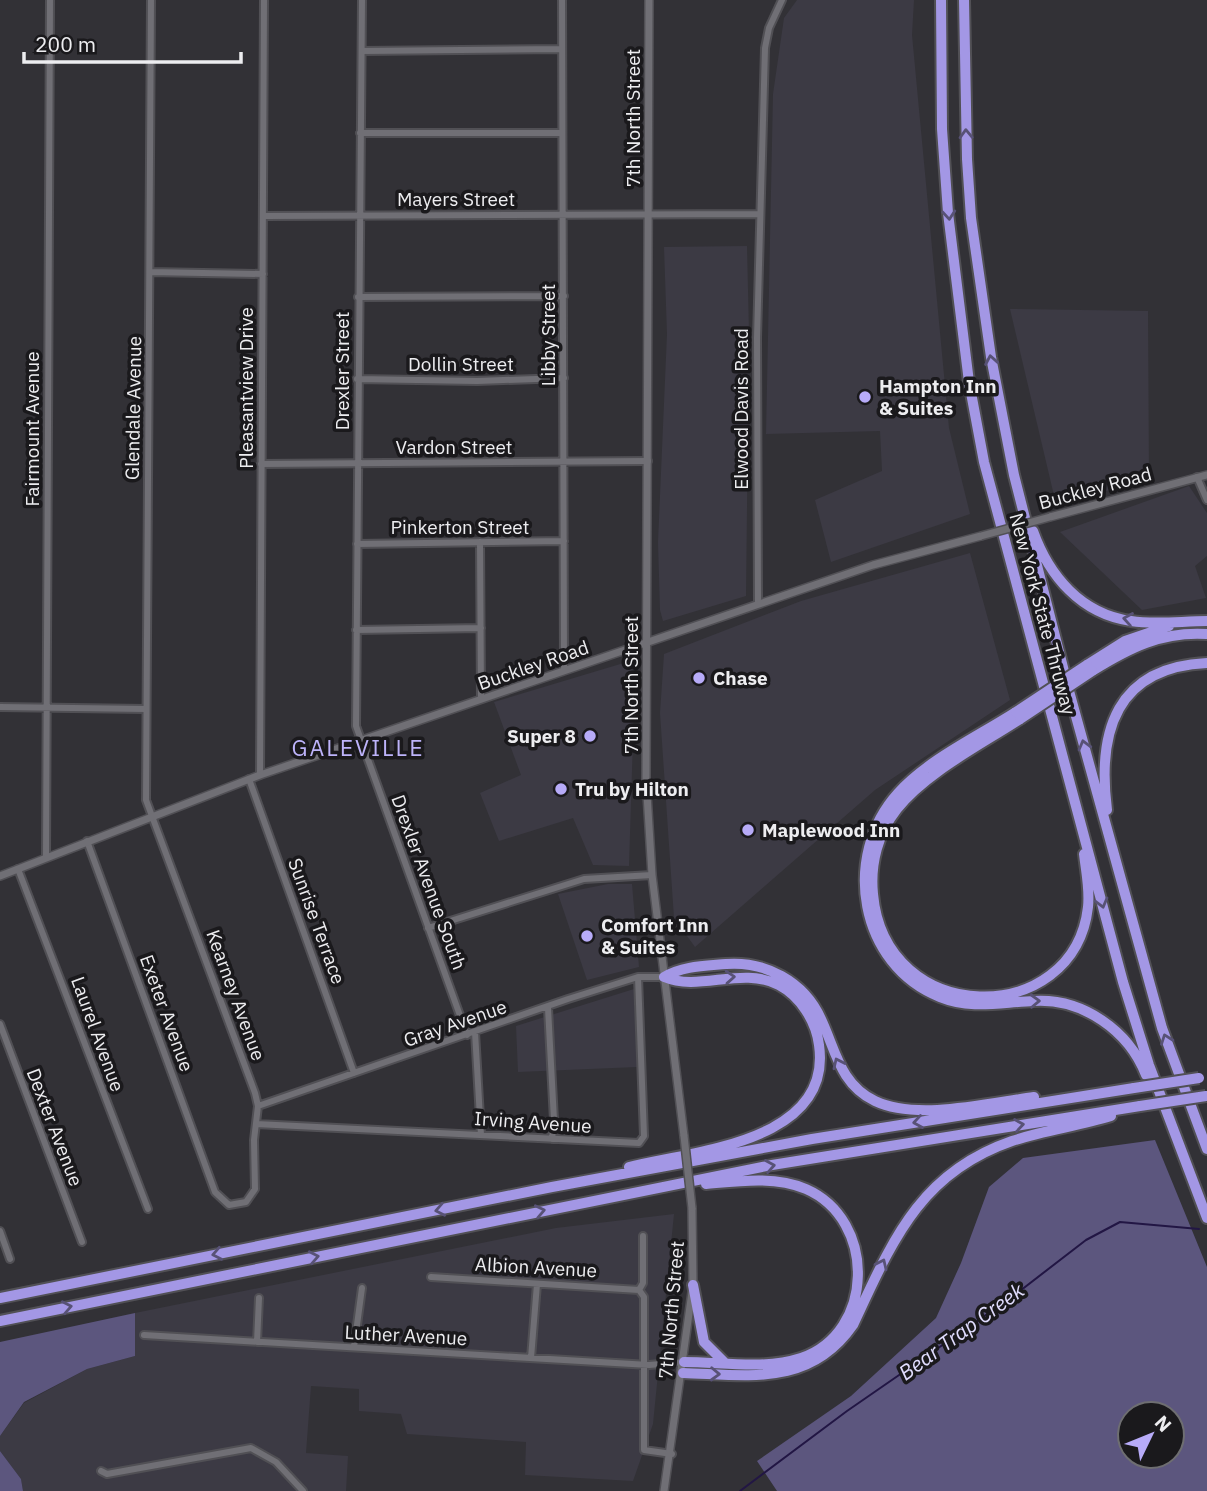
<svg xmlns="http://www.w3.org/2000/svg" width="1207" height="1491" font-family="'IBM Plex Sans',sans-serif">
<rect width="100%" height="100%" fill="#323136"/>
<path fill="#3c3a44" d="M797,0H914L912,35L949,428L970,514L831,562L815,500L882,471L880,431L766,434L773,94L784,18Z
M747,246L749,333L746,596L663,621L660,610L658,542L667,334L664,247Z
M1010,309L1148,311L1149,480L1056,504Z
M1189,486L1207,513V556L1195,566L1206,598L1142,610L1060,532Z
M970,553L1010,700L875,790L695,947L674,918L660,713L664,654L801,601Z
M627,662L635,674L629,866L593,865L573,818L499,841L480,793L521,775L494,702Z
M608,884H632L639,967L587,980L558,894Z
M634,989L637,1067L518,1072L516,1026Z
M674,1214L653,1424L633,1481L525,1475L526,1442L407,1434L401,1414L359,1411V1389L311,1386L306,1453L348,1456L346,1491H23L21,1479L0,1451V1436L24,1403L87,1369L135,1356V1313L556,1228Z"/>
<path fill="#5c567e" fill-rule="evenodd" d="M1155,1140L1207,1267V1491H777L757,1461L851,1396L936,1318L961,1263L989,1187L1023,1158ZM1130,1414H1172V1456H1130Z
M135,1313V1356L87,1369L24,1402L0,1436V1342Z
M0,1451L21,1479L23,1491H0Z"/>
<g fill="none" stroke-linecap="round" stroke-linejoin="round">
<path stroke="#221644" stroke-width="2" d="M740,1491L847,1411L1012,1297L1086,1240L1120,1222L1199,1229"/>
<defs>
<path id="minor" d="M362,0L356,726L467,1035
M562,0L564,670
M362,51L562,49
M360,133H562
M264,216L760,214
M150,272L263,274
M358,297L564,296
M357,379L477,381L564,378
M261,464L648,461
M1197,477L1207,500
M480,542L481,699
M357,544L564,541
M758,604L757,338L765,48L769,28L782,0
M356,630L481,628
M0,707L146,709
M260,775L264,0
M249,779L354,1073
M87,841L215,1192L229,1205L246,1202L255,1189L254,1140L258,1106L255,1093L146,800L151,0
M46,858L50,0
M18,869L148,1209
M428,928L584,879L652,875
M548,1008L554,1120L552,1139
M0,1024L82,1242
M475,1032L481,1135
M258,1106L568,999L638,977H664
M256,1124L639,1143L644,1136L638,977
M0,1231L10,1259
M431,1277L639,1290
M639,1290L644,1297V1450L672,1454
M639,1290L643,1283V1236
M144,1335L649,1365L684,1362
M257,1342L259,1298
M354,1347L362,1288
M531,1358L537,1284
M101,1471L107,1474L251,1448L276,1462L303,1491"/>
<path id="tertiary" d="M649,0L646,778L652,875L684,1136
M1050,517L1207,475
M0,876L260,775L873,565L981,536
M664,1491L693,1285L692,1208"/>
<path id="motorway" d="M941,0L942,129L948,213L969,382L984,462L1123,982L1149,1065L1207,1218
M964,0L967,159L971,218L991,357L1014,475L1069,691L1162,1028L1207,1149
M1033,531C1049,576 1081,614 1131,621C1156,625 1182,621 1207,621
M1087,665L1125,641L1169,626
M1092,671C1129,648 1162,631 1207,634
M1016,712C977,737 929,759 898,793C841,856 859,965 940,997C972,1010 1001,1002 1034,1001C1083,998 1129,1031 1146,1075
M1020,719C982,744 925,773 897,809C878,833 870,864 873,894C885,1028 1074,1029 1088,907C1090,889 1086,872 1084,854
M1107,810C1097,732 1116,667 1207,663
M664,977C683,966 704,966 726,964C765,961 804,981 821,1019C836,1051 840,1084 875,1101C917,1121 989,1103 1034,1097
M629,1167C694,1151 833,1142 819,1045C816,1021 800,996 779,985C741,966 700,992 664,977
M693,1285L704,1342L725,1363
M0,1298L552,1187L812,1139L1134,1088
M0,1321L772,1165L1140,1106
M684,1362C722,1362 764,1370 801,1358C875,1333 877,1220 806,1189C775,1176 740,1181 706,1184
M683,1373C749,1375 810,1387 853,1325C892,1242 919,1173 1012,1141C1045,1130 1079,1126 1111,1116"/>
</defs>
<use href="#minor" stroke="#515055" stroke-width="10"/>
<use href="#tertiary" stroke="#515055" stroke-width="10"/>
<use href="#motorway" stroke="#515055" stroke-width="14"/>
<use href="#minor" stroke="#706f75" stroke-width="6"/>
<use href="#tertiary" stroke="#706f75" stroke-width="7"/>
<use href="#motorway" stroke="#a397e5" stroke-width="10"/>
<defs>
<path id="tertiary-bridge" d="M981,536L1050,517
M684,1136L692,1208"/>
<path id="motorway-bridge" d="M1016,712L1087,665
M1020,719L1092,671
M1134,1088L1199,1078
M1140,1106L1206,1096"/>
</defs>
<use href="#tertiary-bridge" stroke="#515055" stroke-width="10" stroke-linecap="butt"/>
<use href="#motorway-bridge" stroke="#515055" stroke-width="14" stroke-linecap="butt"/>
<use href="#tertiary-bridge" stroke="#706f75" stroke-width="7"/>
<use href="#motorway-bridge" stroke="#a397e5" stroke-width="10"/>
</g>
<defs><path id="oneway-chevron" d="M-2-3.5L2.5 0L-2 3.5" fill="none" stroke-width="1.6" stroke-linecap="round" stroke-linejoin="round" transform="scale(1.75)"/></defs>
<g stroke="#585276">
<use href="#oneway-chevron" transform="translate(966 134) rotate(-92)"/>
<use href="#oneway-chevron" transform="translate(949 215) rotate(85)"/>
<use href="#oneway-chevron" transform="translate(991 360) rotate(-100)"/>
<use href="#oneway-chevron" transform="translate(1128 619) rotate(-170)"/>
<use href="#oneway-chevron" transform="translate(1084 745) rotate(-105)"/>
<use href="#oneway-chevron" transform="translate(1102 903) rotate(75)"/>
<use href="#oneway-chevron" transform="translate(730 977) rotate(-4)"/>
<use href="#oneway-chevron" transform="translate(1035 1001) rotate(-2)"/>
<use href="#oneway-chevron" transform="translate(1166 1039) rotate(-110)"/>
<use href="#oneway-chevron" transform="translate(838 1063) rotate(-115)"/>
<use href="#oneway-chevron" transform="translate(918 1122) rotate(171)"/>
<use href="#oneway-chevron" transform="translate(1019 1125) rotate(-9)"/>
<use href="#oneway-chevron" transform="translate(770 1166) rotate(-10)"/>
<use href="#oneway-chevron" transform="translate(440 1210) rotate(169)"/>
<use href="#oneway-chevron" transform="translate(540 1211) rotate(-12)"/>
<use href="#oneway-chevron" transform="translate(217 1254) rotate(169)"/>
<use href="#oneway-chevron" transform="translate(314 1257) rotate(-11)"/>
<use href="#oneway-chevron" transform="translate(882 1264) rotate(-65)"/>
<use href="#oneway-chevron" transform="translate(67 1307) rotate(-11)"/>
<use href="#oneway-chevron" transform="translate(715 1374) rotate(2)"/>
</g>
<g fill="#b7abf8" stroke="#1a191c" stroke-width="2.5">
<circle cx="865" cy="397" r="7"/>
<circle cx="699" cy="678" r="7"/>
<circle cx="590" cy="736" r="7"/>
<circle cx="561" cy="789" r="7"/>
<circle cx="748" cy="830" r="7"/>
<circle cx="587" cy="936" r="7"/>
</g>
<g text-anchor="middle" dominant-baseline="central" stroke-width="7" stroke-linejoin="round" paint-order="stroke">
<g font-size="19" fill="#ededf0" stroke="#1a191c">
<text transform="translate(633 118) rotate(-90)">7th North Street</text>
<text x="456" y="199">Mayers Street</text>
<text transform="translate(548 335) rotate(-90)">Libby Street</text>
<text x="461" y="364">Dollin Street</text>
<text transform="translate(342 371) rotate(-90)">Drexler Street</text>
<text transform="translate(246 388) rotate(-90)">Pleasantview Drive</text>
<text transform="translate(133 408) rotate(-89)">Glendale Avenue</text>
<text transform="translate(741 409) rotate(-90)">Elwood Davis Road</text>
<text transform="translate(32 429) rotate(-90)">Fairmount Avenue</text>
<text x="454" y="447">Vardon Street</text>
<text transform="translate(1095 488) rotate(-15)">Buckley Road</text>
<text x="460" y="527">Pinkerton Street</text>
<text transform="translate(1043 614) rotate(75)">New York State Thruway</text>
<text transform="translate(533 665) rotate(-19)">Buckley Road</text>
<text transform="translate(631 685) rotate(-90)">7th North Street</text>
<text transform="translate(429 882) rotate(70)">Drexler Avenue South</text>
<text transform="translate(317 921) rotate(70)">Sunrise Terrace</text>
<text transform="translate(236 995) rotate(70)">Kearney Avenue</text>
<text transform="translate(167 1013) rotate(70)">Exeter Avenue</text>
<text transform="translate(455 1023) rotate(-19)">Gray Avenue</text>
<text transform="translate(98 1034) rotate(70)">Laurel Avenue</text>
<text transform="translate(533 1122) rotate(4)">Irving Avenue</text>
<text transform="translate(55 1127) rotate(69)">Dexter Avenue</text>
<text transform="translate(536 1267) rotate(3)">Albion Avenue</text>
<text transform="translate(671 1310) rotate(-85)">7th North Street</text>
<text transform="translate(406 1335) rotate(3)">Luther Avenue</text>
</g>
<g font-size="19" font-weight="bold" fill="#ededf0" stroke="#1a191c" text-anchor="start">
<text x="879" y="386">Hampton Inn<tspan x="879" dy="22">&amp; Suites</tspan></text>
<text x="713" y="678">Chase</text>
<text x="576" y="736" text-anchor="end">Super 8</text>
<text x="575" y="789">Tru by Hilton</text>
<text x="762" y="830">Maplewood Inn</text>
<text x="601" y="925">Comfort Inn<tspan x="601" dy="22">&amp; Suites</tspan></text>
</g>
<g font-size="21" font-style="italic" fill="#e1ddfe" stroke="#1a191c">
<text transform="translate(961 1331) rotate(-36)">Bear Trap Creek</text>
</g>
<g font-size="23" letter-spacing="2" fill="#bdb3fa" stroke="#1a191c">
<text x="358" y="747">GALEVILLE</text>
</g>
</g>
<g transform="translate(1151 1435) rotate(47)"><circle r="33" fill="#1a191c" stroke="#6e6e71" stroke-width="2"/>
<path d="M0-5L12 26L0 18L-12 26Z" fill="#b7abf8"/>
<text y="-10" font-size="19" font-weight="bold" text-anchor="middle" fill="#ededf0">N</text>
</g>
<path d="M24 52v10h217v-10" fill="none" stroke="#ededf0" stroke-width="3.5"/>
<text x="35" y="52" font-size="21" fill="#ededf0" stroke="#1a191c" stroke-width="5" paint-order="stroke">200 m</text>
</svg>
